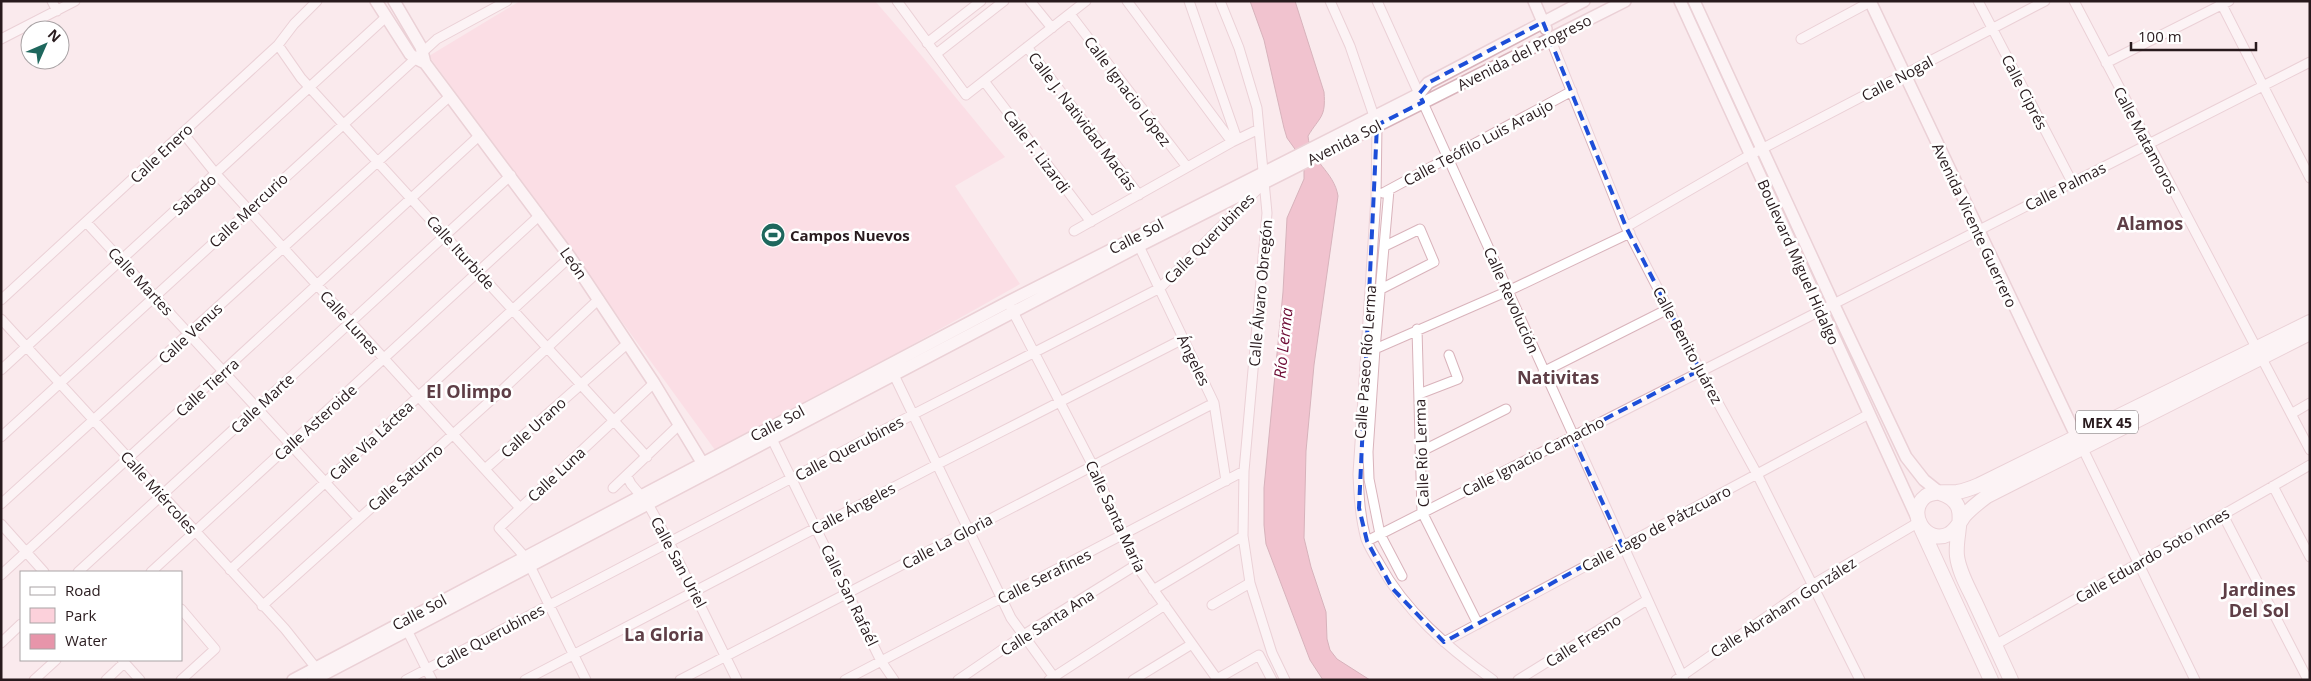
<svg xmlns="http://www.w3.org/2000/svg" width="2311" height="681" font-family="'Open Sans',sans-serif">
<rect width="100%" height="100%" fill="#faeaed"/>
<path fill="#fcd1db" d="M520,1H875C920,52 961,105 1005,157L955,186L1020,284L718,454L429,56Z"/>
<path fill="#e795aa" stroke="#ae7080" d="M1250,1H1295L1324,92C1326,118 1320,116 1308,136C1310,162 1334,171 1338,196L1314,365L1306,451L1304,538L1311,567L1326,612L1327,639L1330,650L1337,659L1370,680H1323L1310,660L1266,544L1264,525V488L1283,292L1287,218L1304,179V167L1300,156L1287,138L1284,128L1264,40Z"/>
<g fill="none" stroke-linecap="round" stroke-linejoin="round">
<defs>
<path id="minor" d="M52,1L57,11
M897,1L966,95L1086,1
M1030,1L1052,28
M1127,1L1232,142
M1189,1L1237,139
M1220,1L1239,48L1257,108L1267,213L1244,471L1243,536L1250,583L1272,653L1285,680
M1330,1L1350,46L1377,125L1376,197L1358,474C1359,496 1360,517 1366,539C1369,547 1374,555 1379,563C1405,611 1448,648 1493,680
M1377,1L1684,680
M1978,1L2072,182
M2074,1L2310,450
M2220,1L2310,178
M1070,14L1187,167
M1550,38L1626,227L1700,370L1757,474L1860,680
M1,39L75,1
M1801,39L1870,2
M927,43L981,1
M278,45L301,78L647,457
M1027,47L1139,195
M936,54L1004,1
M2106,63L2229,1
M984,81L1091,222
M183,133L216,174L520,508
M1389,190L1375,349L1368,452L1369,479L1380,534L1402,576
M1383,193L1572,91
M86,222L358,518
M1626,227L1750,155L2045,1
M1074,231L1232,142L1259,129
M1139,246L1214,403L1226,481
M1381,289L1434,262L1420,229L1385,246
M1,300L278,45L294,24L317,1
M1011,308L1092,464L1136,565L1217,679L1259,655L1272,680
M1,319L285,629L316,668
M1417,329L1422,512L1478,624
M1375,349L1508,291L1630,233
M1,370L386,17
M1543,372L1668,309
M894,375L1011,618L1056,680
M1419,394L1458,379L1449,355
M2291,414L2310,403
M770,435L881,661L894,680
M1,437L437,39L507,1
M2082,447L2195,680
M1420,452L1506,409
M485,469L628,343
M627,476L631,484L648,504L669,542L737,680
M2273,486L2310,557
M613,488L679,425
M1,504L450,96
M2223,515L2308,680
M1,524L44,572
M1367,541L2310,62
M525,557L499,528L654,383
M530,566L586,680
M230,570L570,257
M78,572L511,175
M151,572L540,215
M1,575L480,135
M1153,590L1243,536
M1212,605L1250,583
M262,606L500,392L599,299
M181,609L215,649L181,680
M405,626L432,680
M1444,642L1869,414
M1,643L21,624
M1995,645L2310,465
M122,660L140,680
M34,680L56,660
M106,680L124,663
M406,680L914,414L1160,288L1260,187
M525,680L938,464L1183,339
M680,680L1214,403
M845,680L1244,471
M958,680L1025,634L1136,565
M1049,680L1165,605
M1133,680L1192,644
M1518,680L1647,600
M1676,680L1812,585L1919,522"/>
<path id="tertiary" d="M376,1L410,54L415,58L425,63
M394,1L421,47L425,63L570,257L654,383L706,469
M1534,1L1546,29
M1680,1L1918,520
M1694,1L1833,303L1906,457L1924,480L1939,492
M1870,1L2080,444
M293,680L1008,302L1419,94L1428,83L1584,1
M313,680L1139,246L1625,1"/>
<path id="primary" d="M2310,322L1979,485C1972,488 1964,491 1957,492C1947,493 1935,490 1926,496C1905,512 1926,546 1949,534C1956,530 1960,522 1964,516C1971,508 1979,502 1987,496L2310,333
M1940,493C1973,503 1954,531 1957,556C1959,572 1968,587 1975,602C1987,628 1999,654 2011,680
M1921,528L1991,680"/>
</defs>
<use href="#minor" stroke="#d9b3bb" stroke-width="11"/>
<use href="#tertiary" stroke="#d9b3bb" stroke-width="14"/>
<use href="#primary" stroke="#d9b3bb" stroke-width="16"/>
<use href="#minor" stroke="#fff" stroke-width="9"/>
<use href="#tertiary" stroke="#fff" stroke-width="11"/>
<use href="#primary" stroke="#fff" stroke-width="14"/>
</g>
<path d="M0 0H2311V681H0ZM1543,22L1626,227L1700,370L1572,436L1622,545L1444,642L1392,588L1367,541L1359,508L1377,125L1423,102L1419,94L1428,83Z" fill="#faeaed" fill-opacity=".55" fill-rule="evenodd"/>
<path fill="none" stroke="#1d4ed8" stroke-width="4" stroke-dasharray="10 6" stroke-linejoin="round" d="M1543,22L1626,227L1700,370L1572,436L1622,545L1444,642L1392,588L1367,541L1359,508L1377,125L1423,102L1419,94L1428,83Z"/>
<defs>
<symbol id="stadium-disc" viewBox="-11 -11 22 22"><circle r="9.5" fill="#1e675d" stroke="#fff"/><path d="M0-5a6.5 5 0 1 0 0 10a6.5 5 0 1 0 0-10ZM-3.5-1.8h7v3.6h-7Z" fill="#fff"/></symbol>
</defs>
<g fill-rule="evenodd">
<use href="#stadium-disc" x="759" y="221" width="28" height="28"/>
</g>
<g text-anchor="middle" dominant-baseline="central" stroke-width="5" stroke-linejoin="round" paint-order="stroke">
<rect fill="#fff" stroke="#685f61" stroke-width="1" x="2076" y="410.5" width="62" height="23" rx="4"/>
<g font-size="14" font-weight="bold" fill="#281a1d">
<text x="2107" y="422">MEX 45</text>
</g>
<g font-size="15" fill="#281a1d" stroke="#fff">
<text transform="translate(1524 52) rotate(-27)">Avenida del Progreso</text>
<text transform="translate(1897 78) rotate(-28)">Calle Nogal</text>
<text transform="translate(1128 91) rotate(53)">Calle Ignacio López</text>
<text transform="translate(2025 92) rotate(63)">Calle Ciprés</text>
<text transform="translate(1083 121) rotate(53)">Calle J. Natividad Macías</text>
<text transform="translate(2146 140) rotate(62)">Calle Matamoros</text>
<text transform="translate(1344 142) rotate(-27)">Avenida Sol</text>
<text transform="translate(1478 142) rotate(-28)">Calle Teófilo Luis Araujo</text>
<text transform="translate(1037 151) rotate(53)">Calle F. Lizardi</text>
<text transform="translate(161 153) rotate(-43)">Calle Enero</text>
<text transform="translate(2065 186) rotate(-27)">Calle Palmas</text>
<text transform="translate(194 194) rotate(-42)">Sabado</text>
<text transform="translate(248 210) rotate(-43)">Calle Mercurio</text>
<text transform="translate(1975 225) rotate(65)">Avenida Vicente Guerrero</text>
<text transform="translate(1136 236) rotate(-27)">Calle Sol</text>
<text transform="translate(1209 238) rotate(-45)">Calle Querubines</text>
<text transform="translate(461 252) rotate(48)">Calle Iturbide</text>
<text transform="translate(1799 262) rotate(66)">Boulevard Miguel Hidalgo</text>
<text transform="translate(574 263) rotate(55)">León</text>
<text transform="translate(141 281) rotate(47)">Calle Martes</text>
<text transform="translate(1260 293) rotate(-85)">Calle Álvaro Obregón</text>
<text transform="translate(1512 300) rotate(66)">Calle Revolución</text>
<text transform="translate(350 322) rotate(48)">Calle Lunes</text>
<text transform="translate(190 333) rotate(-43)">Calle Venus</text>
<text transform="translate(1688 345) rotate(62)">Calle Benito Juárez</text>
<text transform="translate(1194 360) rotate(64)">Ángeles</text>
<text transform="translate(1365 362) rotate(-86)">Calle Paseo Río Lerma</text>
<text transform="translate(207 387) rotate(-42)">Calle Tierra</text>
<text transform="translate(262 403) rotate(-43)">Calle Marte</text>
<text transform="translate(315 422) rotate(-42)">Calle Asteroide</text>
<text transform="translate(777 423) rotate(-28)">Calle Sol</text>
<text transform="translate(533 427) rotate(-42)">Calle Urano</text>
<text transform="translate(371 440) rotate(-43)">Calle Vía Láctea</text>
<text transform="translate(849 448) rotate(-28)">Calle Querubines</text>
<text transform="translate(1421 453) rotate(-92)">Calle Río Lerma</text>
<text transform="translate(1533 456) rotate(-27)">Calle Ignacio Camacho</text>
<text transform="translate(556 474) rotate(-43)">Calle Luna</text>
<text transform="translate(405 477) rotate(-41)">Calle Saturno</text>
<text transform="translate(159 492) rotate(48)">Calle Miércoles</text>
<text transform="translate(853 508) rotate(-28)">Calle Ángeles</text>
<text transform="translate(1116 516) rotate(65)">Calle Santa María</text>
<text transform="translate(1656 528) rotate(-28)">Calle Lago de Pátzcuaro</text>
<text transform="translate(947 541) rotate(-28)">Calle La Gloria</text>
<text transform="translate(2152 555) rotate(-30)">Calle Eduardo Soto Innes</text>
<text transform="translate(679 562) rotate(62)">Calle San Uriel</text>
<text transform="translate(1044 576) rotate(-27)">Calle Serafines</text>
<text transform="translate(850 595) rotate(64)">Calle San Rafaél</text>
<text transform="translate(1783 607) rotate(-33)">Calle Abraham González</text>
<text transform="translate(419 612) rotate(-28)">Calle Sol</text>
<text transform="translate(1047 622) rotate(-33)">Calle Santa Ana</text>
<text transform="translate(490 636) rotate(-28)">Calle Querubines</text>
<text transform="translate(1583 640) rotate(-32)">Calle Fresno</text>
</g>
<g font-size="15" font-weight="bold" fill="#281a1d" stroke="#fff" text-anchor="start">
<text x="790" y="235">Campos Nuevos</text>
</g>
<g font-size="16" font-style="italic" fill="#6c0933" stroke="#fff">
<text transform="translate(1283 343) rotate(-84)">Río Lerma</text>
</g>
<g font-size="18" font-weight="bold" fill="#5e3e46" stroke="#fff">
<text x="2150" y="223">Alamos</text>
<text x="1558" y="377">Nativitas</text>
<text x="469" y="391">El Olimpo</text>
<text x="2259" y="589">Jardines<tspan x="2259" dy="21">Del Sol</tspan></text>
<text x="664" y="634">La Gloria</text>
</g>
</g>
<rect width="2311" height="681" fill="none" stroke="#281a1d" stroke-width="5"/>
<rect x="20" y="571" width="162" height="90" fill="#ffffff" stroke="#a9a3a5"/>
<rect x="30" y="587" width="25" height="8" fill="#ffffff" stroke="#a9a3a5"/>
<text x="65" y="596" font-size="15" fill="#281a1d">Road</text>
<rect x="30" y="608" width="25" height="15" fill="#fcd1db" stroke="#a9a3a5"/>
<text x="65" y="621" font-size="15" fill="#281a1d">Park</text>
<rect x="30" y="634" width="25" height="15" fill="#e795aa" stroke="#a9a3a5"/>
<text x="65" y="646" font-size="15" fill="#281a1d">Water</text>
<g transform="translate(45 45) rotate(45)"><circle r="24" fill="#ffffff" stroke="#a9a3a5"/>
<path d="M0-4L9 19L0 12L-9 19Z" fill="#1e675d"/>
<text y="-8" font-size="14" font-weight="bold" text-anchor="middle" fill="#281a1d">N</text>
</g>
<path d="M2131 42v8h125v-8" fill="none" stroke="#281a1d" stroke-width="2.5"/>
<text x="2138" y="42" font-size="15" fill="#281a1d" stroke="#ffffff" stroke-width="4" paint-order="stroke">100 m</text>
</svg>
